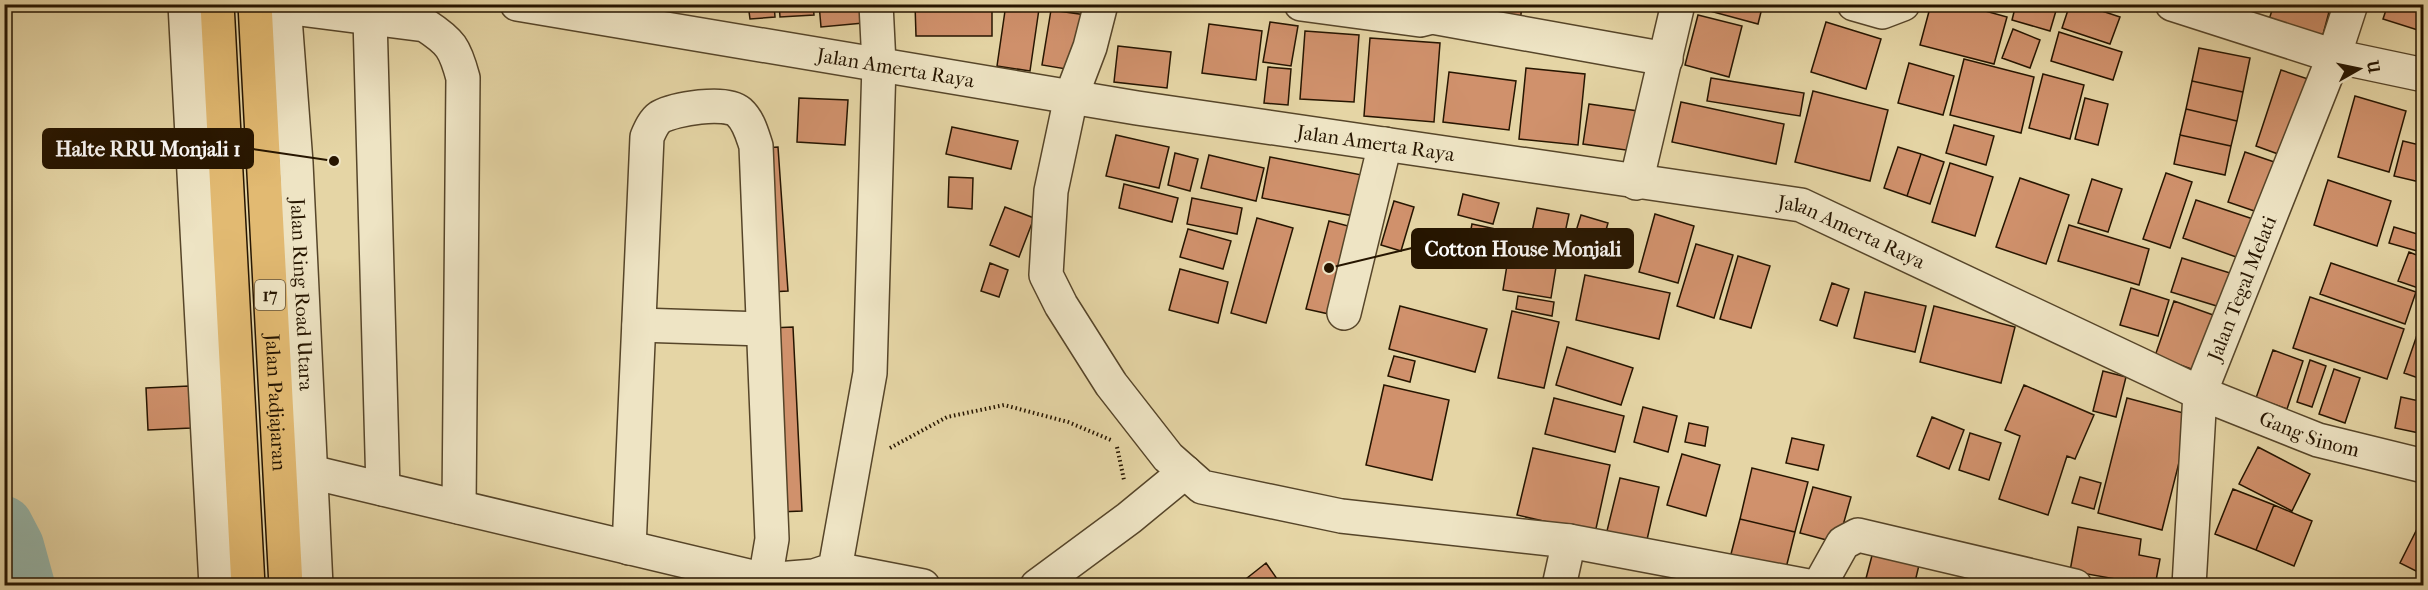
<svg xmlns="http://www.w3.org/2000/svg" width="2428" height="590" font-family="'IM FELL French Canon',serif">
<rect width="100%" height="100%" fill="#e5d5a5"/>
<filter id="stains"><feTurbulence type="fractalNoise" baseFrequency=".00333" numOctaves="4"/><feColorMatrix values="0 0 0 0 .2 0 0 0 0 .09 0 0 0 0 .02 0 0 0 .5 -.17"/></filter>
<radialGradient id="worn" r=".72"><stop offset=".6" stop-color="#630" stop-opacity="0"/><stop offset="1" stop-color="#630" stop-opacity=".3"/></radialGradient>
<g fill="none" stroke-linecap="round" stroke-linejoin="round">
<path stroke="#97b8ad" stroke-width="58" d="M4,525L15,546L26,586"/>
</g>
<path fill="#d0916c" stroke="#261500" stroke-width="1.5" d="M748,4H774L775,17L750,19Z
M779,4H813L814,15L780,17Z
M819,4H873L874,22L821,27Z
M915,4H992V36H916Z
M1006,4L1039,9L1030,71L997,66Z
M1467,4H1522L1520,24L1466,17Z
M1707,4H1763L1758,24L1706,10Z
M1931,4H1960L2007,17L1994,64L1920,45Z
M2016,4H2058L2050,31L2012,20Z
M2070,4H2081L2120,17L2110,44L2062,28Z
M2274,4H2305L2329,12L2321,42L2267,26Z
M2388,4H2424V32L2383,19Z
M1051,10L1086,15L1078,71L1042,65Z
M1698,15L1742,26L1729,77L1685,65Z
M1270,22L1298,26L1291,66L1263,62Z
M1826,22L1881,39L1866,89L1811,72Z
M1209,24L1262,31L1256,80L1202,73Z
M2013,29L2040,40L2030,68L2002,58Z
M1305,31L1359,35L1354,102L1300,99Z
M2059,32L2122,52L2113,80L2051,61Z
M1370,38L1440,43L1434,122L1364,116Z
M1118,46L1171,52L1167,88L1114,82Z
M2199,48L2250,58L2243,92L2192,81Z
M1964,59L2034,77L2021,133L1950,115Z
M1909,63L1954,76L1943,115L1898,103Z
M1268,67L1291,69L1288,105L1264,103Z
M1526,68L1585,74L1578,145L1519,139Z
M2281,70L2314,81L2289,158L2256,146Z
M1449,72L1516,81L1509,130L1443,122Z
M2043,74L2084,85L2070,139L2029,128Z
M1711,78L1804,93L1800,116L1707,101Z
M2192,81L2243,92L2237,121L2186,109Z
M1813,91L1888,110L1870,181L1795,162Z
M2355,96L2406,111L2389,172L2338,157Z
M799,98L848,100L845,145L797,142Z
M2085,98L2108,104L2098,145L2075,139Z
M1681,102L1784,124L1776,164L1672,142Z
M1589,104L1638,111L1633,151L1583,144Z
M2186,109L2237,121L2231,146L2180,135Z
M2424,118V140L2418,138Z
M1954,125L1994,136L1986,165L1946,153Z
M952,127L1018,141L1011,169L946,154Z
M1116,135L1169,147L1159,188L1106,176Z
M2180,135L2231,146L2225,175L2174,164Z
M2403,141L2424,146V183L2394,176Z
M778,147L788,291L770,292L760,148Z
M1898,147L1921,154L1907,196L1884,188Z
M2245,152L2286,166L2269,216L2228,202Z
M1175,153L1198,159L1190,191L1168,185Z
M1921,154L1944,162L1930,204L1907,196Z
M1209,155L1264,168L1256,201L1201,188Z
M1270,157L1372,177L1364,218L1262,198Z
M1950,163L1993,177L1975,236L1932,222Z
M2166,173L2192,182L2170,248L2143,239Z
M949,177L973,178L972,209L948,207Z
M2020,178L2069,195L2046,264L1996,247Z
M2092,179L2122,189L2108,232L2078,223Z
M2328,180L2391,201L2377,246L2314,225Z
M1124,184L1178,198L1172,222L1119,208Z
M1463,194L1499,203L1493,224L1458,215Z
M1192,198L1242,208L1237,234L1187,224Z
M2196,200L2253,219L2239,258L2183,238Z
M1394,201L1414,207L1401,251L1381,245Z
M1005,207L1034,218L1019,257L990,245Z
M1537,208L1569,214L1559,261L1527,255Z
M1655,214L1694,226L1678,283L1639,272Z
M1581,215L1608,223L1596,265L1568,257Z
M1257,218L1293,228L1266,323L1231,313Z
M1329,221L1352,227L1329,314L1306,309Z
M1472,224L1510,232L1505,253L1468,244Z
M2069,225L2149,249L2139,285L2058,261Z
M2394,227L2424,236V253L2389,243Z
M1188,229L1231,241L1223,269L1180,257Z
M1696,244L1733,255L1714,318L1677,306Z
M2409,252L2424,258V290L2398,281Z
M1738,256L1770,266L1751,328L1720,319Z
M2182,258L2230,273L2220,307L2171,292Z
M1508,259L1556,267L1551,298L1503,290Z
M990,263L1008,270L999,297L981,291Z
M2331,263L2416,292L2405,324L2320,294Z
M1180,269L1228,282L1218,323L1169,310Z
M1585,275L1670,293L1659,339L1576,320Z
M1832,283L1849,289L1837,326L1820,320Z
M2131,288L2169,300L2158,336L2120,325Z
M1865,292L1926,306L1915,352L1854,338Z
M1518,296L1554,302L1552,316L1516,309Z
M2310,297L2404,329L2387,379L2293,348Z
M2174,301L2216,316L2197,371L2155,356Z
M1400,306L1487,329L1475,372L1389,349Z
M1934,306L2015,327L2001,383L1920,362Z
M1512,311L1559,322L1544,388L1498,378Z
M793,327L802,511L779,512L770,328Z
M2417,335L2424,338V380L2404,373Z
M1567,347L1633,368L1621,405L1556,385Z
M2273,350L2303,361L2287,409L2256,398Z
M1394,356L1415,361L1410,382L1388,376Z
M2310,360L2326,366L2312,407L2297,402Z
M2334,369L2360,378L2345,423L2319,414Z
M2103,371L2126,377L2116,417L2093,411Z
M1384,385L1449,400L1432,480L1366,465Z
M2024,385L2094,415L2075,459L2067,456L2048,515L1999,499L2020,436L2005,430Z
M189,386L191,428L148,430L146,388Z
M2401,397L2424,402V434L2395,428Z
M1554,398L1624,416L1615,452L1545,434Z
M2127,398L2191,415L2162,530L2098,513Z
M1643,407L1677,416L1668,452L1634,442Z
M1932,417L1964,430L1949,469L1917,456Z
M1689,423L1708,427L1705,446L1685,442Z
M1970,433L2001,443L1989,480L1959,470Z
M1792,438L1824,445L1818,470L1786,463Z
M2258,447L2310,474L2292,511L2239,484Z
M1533,448L1610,465L1595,533L1517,515Z
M1682,454L1720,465L1706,516L1667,505Z
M1752,468L1808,482L1795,532L1740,519Z
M2080,477L2101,483L2094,509L2072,503Z
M1620,478L1659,487L1646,544L1606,535Z
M1813,487L1851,497L1838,543L1800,533Z
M2233,489L2274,505L2256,550L2215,534Z
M2274,505L2312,521L2294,566L2256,550Z
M2424,515V575L2400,563Z
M1740,519L1795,532L1785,572L1730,558Z
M2078,527L2141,539L2139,555L2160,559L2155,586L2070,571Z
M1874,548L1920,561L1914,586H1864Z
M1266,563L1282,586H1237Z"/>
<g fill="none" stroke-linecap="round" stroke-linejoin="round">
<defs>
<g id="minor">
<path d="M185,4L216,586"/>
<path id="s1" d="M284,4L296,163L316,586"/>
<path id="s2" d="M517,4L1137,108L1801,205L2200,393L2318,440L2424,466"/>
<path d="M1101,4L1090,47L1071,97L1051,191L1046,275L1061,305L1111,384L1168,457L1202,487L1341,516L1569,541L1559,586"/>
<path d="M1301,4L1420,20L1432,17L1666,59"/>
<path d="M1854,4L1882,12L1903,4"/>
<path d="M2172,4L2334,56L2424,75"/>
<path d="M284,7L425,25C451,42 455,48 463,78L459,507"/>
<path d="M370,18L383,489"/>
<path d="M1636,183L1678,4"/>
<path d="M1344,313L1385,144"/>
<path d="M639,325L763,329"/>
<path d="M311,472L765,580L814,576L835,569L870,373L879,64L876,4"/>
<path d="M1569,541L1808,586"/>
<path d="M629,548L647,137C650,130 654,121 660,117C675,109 725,100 739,112C749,121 752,134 756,146L772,539L765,580"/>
<path d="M835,569L923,586"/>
<path d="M1037,586L1129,518L1185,472"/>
<path d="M1819,586L1843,543L1858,535L2075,586"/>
<path id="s3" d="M2189,586L2200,393L2334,56L2351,4"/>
</g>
<g id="highway">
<path d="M217,4L248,586"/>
<path id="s4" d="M255,4L286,586"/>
</g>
</defs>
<use href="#minor" stroke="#564529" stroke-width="36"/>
<use href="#highway" stroke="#261500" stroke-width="36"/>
<path stroke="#261500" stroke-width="4" stroke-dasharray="1.5 3" stroke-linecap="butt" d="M1117,447L1124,480
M890,448L947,417L1004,405L1068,422L1111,440"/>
<use href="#minor" stroke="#eee4c4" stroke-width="33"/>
<use href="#highway" stroke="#e2ba72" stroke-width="33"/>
</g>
<g text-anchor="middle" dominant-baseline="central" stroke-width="4.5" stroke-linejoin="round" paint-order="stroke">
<rect fill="#eee4c4" stroke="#62533b" stroke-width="1.5" x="255" y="280" width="30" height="30" rx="4.5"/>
<g font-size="18" font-weight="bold" fill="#261500">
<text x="270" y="295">17</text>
</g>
<g font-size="20" fill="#261500" stroke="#eee4c4">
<text stroke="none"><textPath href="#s2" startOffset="384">Jalan Amerta Raya</textPath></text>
<text stroke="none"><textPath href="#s2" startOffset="870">Jalan Amerta Raya</textPath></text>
<text stroke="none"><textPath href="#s2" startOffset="1356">Jalan Amerta Raya</textPath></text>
<text stroke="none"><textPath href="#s3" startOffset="306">Jalan Tegal Melati</textPath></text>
<text stroke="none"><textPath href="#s1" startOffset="291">Jalan Ring Road Utara</textPath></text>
<text stroke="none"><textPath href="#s4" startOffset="399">Jalan Padjajaran</textPath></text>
<text stroke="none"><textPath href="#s2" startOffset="1858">Gang Sinom</textPath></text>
</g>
</g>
<path fill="none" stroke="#261500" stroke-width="2" d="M334 161L253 149M1329 268L1412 248"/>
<g fill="#261500" stroke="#eee4c4" stroke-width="2">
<circle cx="334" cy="161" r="6"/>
<circle cx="1329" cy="268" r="6"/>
</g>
<g fill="#261500" stroke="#261500" stroke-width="2">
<rect x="43" y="129" width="210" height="39" rx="6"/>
<rect x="1412" y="229" width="221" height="39" rx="6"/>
</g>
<g font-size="21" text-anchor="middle" font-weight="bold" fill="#fff">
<text x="148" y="156">Halte RRU Monjali 1</text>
<text x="1523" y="256">Cotton House Monjali</text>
</g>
<rect width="2428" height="590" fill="none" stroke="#e5d5a5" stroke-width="24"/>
<rect x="6" y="6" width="2416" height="578" fill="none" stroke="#261500" stroke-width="3"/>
<rect x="12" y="12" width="2404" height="566" fill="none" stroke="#261500" stroke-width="1.5"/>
<g transform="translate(2359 69) rotate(81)" stroke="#eee4c4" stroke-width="4.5" paint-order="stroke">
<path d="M0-4.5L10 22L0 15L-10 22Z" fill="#261500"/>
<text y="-9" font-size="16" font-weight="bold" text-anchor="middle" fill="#261500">U</text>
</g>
<rect width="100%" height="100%" filter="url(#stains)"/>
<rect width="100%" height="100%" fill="url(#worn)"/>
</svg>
